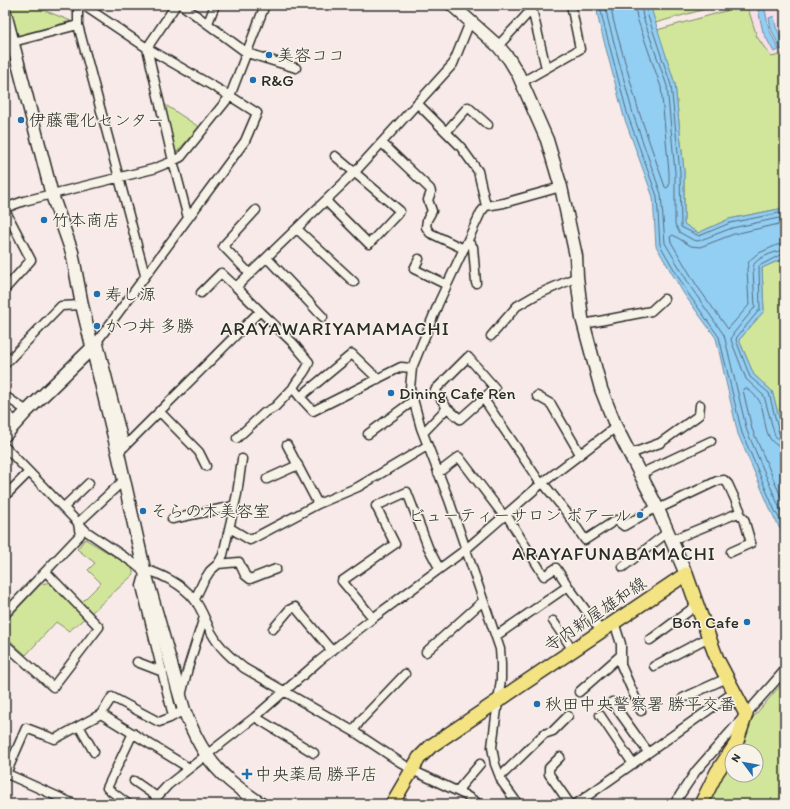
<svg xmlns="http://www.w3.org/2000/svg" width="790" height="809" font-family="Itim,'Klee One',sans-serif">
<rect width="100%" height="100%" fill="#f7eae8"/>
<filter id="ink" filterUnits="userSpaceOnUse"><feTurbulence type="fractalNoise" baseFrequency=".025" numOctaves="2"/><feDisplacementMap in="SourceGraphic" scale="8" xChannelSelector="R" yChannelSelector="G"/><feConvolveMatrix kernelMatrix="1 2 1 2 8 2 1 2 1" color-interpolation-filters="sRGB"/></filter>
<g filter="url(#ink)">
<path fill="#f6dfe7" d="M747,5H785V54L771,58L757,37Z"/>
<path fill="#d2e69b" stroke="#7e8863" d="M8,5H37L41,9L71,21L17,36Z
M650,5H720L655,23Z
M747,5L757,37L771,57L785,54V210L779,209L729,219L698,233L684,224V171L675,84L657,30Z
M164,104L199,127L177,152L173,151Z
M782,259H785V439L772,391L754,375L739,340L764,311L762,268Z
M85,539L131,566L134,574L91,613L81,603L101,583L88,570L95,563L77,549Z
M51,582L85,618L69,631L56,622L26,655L5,636V622L41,584Z
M785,680V804H706L721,772L732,760V775H756V751H740L745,742L749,722Z"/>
<path fill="#93cef3" stroke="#698da3" d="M596,5H650L675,84L684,171V224L698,233L729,219L779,209L785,210V259H782L762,268L764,311L739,340L754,375L772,391L785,439V527L780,529L772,513L738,434L716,338L684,294L656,246L653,197L624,117L599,22Z
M757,5H764L769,29L779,50L774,52L763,32Z
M774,16L776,27L785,45V48L781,50L771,29L769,18Z"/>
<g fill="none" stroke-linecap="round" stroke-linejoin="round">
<path stroke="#556c7b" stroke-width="1" d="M600,5L603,21L628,116L657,196L660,245L687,292L719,337L742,433L775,511L782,523H785
M605,5L608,20L633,114L661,194L665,243L692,289L724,335L747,431L780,509L785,518
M611,5L613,19L639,112L665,187L667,188L669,186V172L661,87L637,18L635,5
M641,5L643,17L667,86L675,172V224L679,232L693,240L698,241L732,228L779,218L785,219
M646,5L648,16L671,85L680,172L681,227L699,236L730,223L779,213L785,214
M785,225L779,224L734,234L700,247L691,246L673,235L670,237L671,242L697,286L728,329L749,305L747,269L749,261L757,254L777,245L785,244
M785,250C779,250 759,257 755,263C753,265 754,266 753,269L755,307L733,334L731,340L746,379L764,396L775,436L780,440L785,441
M785,255H780L759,266L760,309L737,337L736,340L750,377L769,393L779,433L782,436H785
M785,447C760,446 768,412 758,399C755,395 750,391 746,388H744L743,390L752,429L785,506"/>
<defs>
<path id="street" d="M83,5L147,48L230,96L257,113L245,141L93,347
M176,5L147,48L173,161L188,218
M182,5L247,53L296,68
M532,9L546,68
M208,23L215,5
M78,25L145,275
M5,44L78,25V5
M498,46L532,9L531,6
M522,82L580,49L571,5
M417,103L460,146L478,171L486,206
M446,132L468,107L488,125
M382,143L430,189L431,192L428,200L432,211L427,220L426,227L430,233L464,249
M326,201L369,244L400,211L335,156
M5,208L24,201L153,169L173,161L181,157L230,96L265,5
M5,210L31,260L5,289
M297,229L354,282
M468,242L473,247L476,283
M267,258L323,317
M419,259L414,269L447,285
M250,274L223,246L256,210
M201,293L221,273L236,287
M260,311L293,343L309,362C307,372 297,379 293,388L300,397
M584,324L651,311L664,299
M491,336L517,306L536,295L577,277
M98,340L125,446
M5,364L61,306L82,305
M378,379L352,354L300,397L313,411L401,367L412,368
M5,396L27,411
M537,396L551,404L580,454
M483,398L541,484
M159,411L199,452L206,466
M5,412L16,422
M423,433L447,408L435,390L468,357L495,388L460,419L447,408
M368,434L413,401
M237,438L264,413L275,407L293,388
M287,445L318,504
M5,447L86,531L132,562L145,572L141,586L173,716
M118,453L260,311L236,287L354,173L453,64L470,22
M630,454L660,443L699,415L700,405
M438,473L459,457L504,516
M640,474L711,441
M267,479L298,465
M543,483L567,513L585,540L616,520L624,526L657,507
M5,496L29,472
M64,507L89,483
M658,509L717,481L724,480L728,484L740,510L738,513L672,540
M506,514L544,576L556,568L568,586
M172,519L234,506
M230,528L250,540L318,504L358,487L427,446
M731,552L751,543L744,519L738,513
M218,564L239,562L245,575L250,579L276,569
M623,567L668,532
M144,569C161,574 182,584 194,599C201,607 206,622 211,632C219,647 230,657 244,668L353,731L412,770L465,795L479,804
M195,599L203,582L210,571L218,564L223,555L237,494L242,459
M5,614L80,535L78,523L124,480
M373,618L342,581L395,544L376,506L407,492L428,547L439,568
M553,621L573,650
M614,622L621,644V665L641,711
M273,629L289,610L295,607L332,651
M496,636L568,586L601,631
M650,640L697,605
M5,644L53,687L99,627L46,572
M426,652L483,601
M137,662L163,672
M654,666L709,637
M579,692L621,655
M181,696L188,668L204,617
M683,698L727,678
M612,702L648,752
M101,714L189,768
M600,715L633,764
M255,717L314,753
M79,726L94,752
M353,731L361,720L405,674
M560,757L549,768V774L570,804
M5,773L74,804
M5,776L26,728L55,739L101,714L112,697L159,722L170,718L184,710
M500,777L544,734L553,731L568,716
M134,781L157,797
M457,791L480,764
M128,804L107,788L133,733
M154,804L157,797L168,785L255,717L319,661L373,618L465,550L541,484L616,427
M518,804L502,782L495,764L492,747L501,679V664L500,649L449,500L421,428L410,388L412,368L439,302L481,212L486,206L504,203L561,187
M576,804L734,692
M674,804L696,771L785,670"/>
<path id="secondary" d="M452,5L498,46L509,59L518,74L547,140L561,187L576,256L577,277L582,318L601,389L616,427L657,507L686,574
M5,13L52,195L72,252L82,305L118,453L144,569L184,710C190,725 197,741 206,754C219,775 241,790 261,804
M5,435L27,411L93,347"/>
<path id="primary" d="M392,804L419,758L431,746L686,574L698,608L717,659L746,714L736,744L717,772L701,804"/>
</defs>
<use href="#street" stroke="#2b2b2b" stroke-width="11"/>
<use href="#secondary" stroke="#2b2b2b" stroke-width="15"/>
<use href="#primary" stroke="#2b2b2b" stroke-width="16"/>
<use href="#street" stroke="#f7f3e8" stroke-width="8"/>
<use href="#secondary" stroke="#f7f3e8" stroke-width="12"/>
<use href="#primary" stroke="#f4e382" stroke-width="13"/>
</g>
</g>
<g fill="#1f6fb2" stroke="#f7f3e8" stroke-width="1.5">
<circle cx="269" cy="55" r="4"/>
<circle cx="253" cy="80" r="4"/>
<circle cx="21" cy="120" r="4"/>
<circle cx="44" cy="220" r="4"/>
<circle cx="97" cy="294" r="4"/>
<circle cx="97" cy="326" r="4"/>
<circle cx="391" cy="393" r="4"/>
<circle cx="143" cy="511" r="4"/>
<circle cx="640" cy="515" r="4"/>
<circle cx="747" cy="622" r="4"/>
<circle cx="537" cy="704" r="4"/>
<path d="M245 768h4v4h4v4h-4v4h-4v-4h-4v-4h4z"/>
</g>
<g text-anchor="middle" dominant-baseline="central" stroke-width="3" stroke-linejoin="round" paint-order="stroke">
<g font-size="17" fill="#2b2b2b" stroke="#f7f3e8" text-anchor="start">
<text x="277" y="55">美容ココ</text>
<text x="261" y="80">R&amp;G</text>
<text x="29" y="120">伊藤電化センター</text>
<text x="52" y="220">竹本商店</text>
<text x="105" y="294">寿し源</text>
<text x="105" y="326">かつ丼 多勝</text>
<text x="399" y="393">Dining Cafe Ren</text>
<text x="151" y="511">そらの木美容室</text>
<text x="632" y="515" text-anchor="end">ビューティーサロン ポアール</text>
<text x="739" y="622" text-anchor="end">Bon Cafe</text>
<text x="545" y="704">秋田中央警察署 勝平交番</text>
<text x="255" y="774">中央薬局 勝平店</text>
</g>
<g font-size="17" fill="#2b2b2b" stroke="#f7f3e8">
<text transform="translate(595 614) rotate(-34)">寺内新屋雄和線</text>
</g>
<g font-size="19" letter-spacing="1" fill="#2b2b2b" stroke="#f7f3e8">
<text x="335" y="328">ARAYAWARIYAMAMACHI</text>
<text x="614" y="553">ARAYAFUNABAMACHI</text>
</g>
</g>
<rect width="790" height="809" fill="none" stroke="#f7f3e8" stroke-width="20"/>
<rect x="10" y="10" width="770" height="789" fill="none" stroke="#2b2b2b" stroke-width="1.5" filter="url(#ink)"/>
<g transform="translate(744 763) rotate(302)"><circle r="19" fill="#f7f3e8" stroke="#a5a39c"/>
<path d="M0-3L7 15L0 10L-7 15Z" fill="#1f6fb2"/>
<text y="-6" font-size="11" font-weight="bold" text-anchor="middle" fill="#2b2b2b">N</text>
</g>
</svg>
